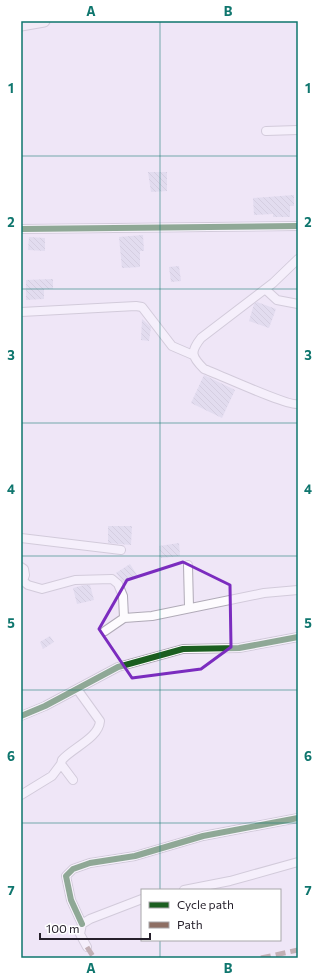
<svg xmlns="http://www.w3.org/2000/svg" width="319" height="979" font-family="Commissioner,sans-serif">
<defs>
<pattern id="building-back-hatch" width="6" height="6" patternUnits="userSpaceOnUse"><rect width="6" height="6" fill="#d3d0e5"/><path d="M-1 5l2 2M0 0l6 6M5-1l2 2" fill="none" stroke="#b5b2c5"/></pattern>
</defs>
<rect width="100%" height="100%" fill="#efe6f7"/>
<path fill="url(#building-back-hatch)" d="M148,172H167V191L151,192Z
M294,195V206H290V217H273V214L254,215L253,198Z
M143,235L144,251H140V267L122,268L119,237Z
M29,237L45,238V251L28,250Z
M179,266L181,281L171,282L169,267Z
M53,279V289H44V299L26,300V280Z
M257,302L276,309L269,328L249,321L254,304Z
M142,319L151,327L149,341L141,340Z
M204,375L235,390L222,418L191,403Z
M108,526H132L131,545L108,543Z
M179,543L180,556L161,558L159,546Z
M130,564L137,575L124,583L116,573Z
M84,585H90L94,600L77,604L73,588Z
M50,636L54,642L43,649L40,642Z"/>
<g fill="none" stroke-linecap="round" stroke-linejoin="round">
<defs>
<path id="street" d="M266,131L298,130
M21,229L298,226
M298,259L273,283L201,338C190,352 191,356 204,369C218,374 289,407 298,404
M265,289L277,300L298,304
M21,312L136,306L142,307L172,346L193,355
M21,538L121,550
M188,565L189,607
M21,567L24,569L25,575L23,581L28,585L42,589L75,580L112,579L118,584L123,596L124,618
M105,631L124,618L152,616L264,593L298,590
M21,716L45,706L118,667L183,649L239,648L298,637
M73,780L61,764L62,760C72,748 99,738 100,721L77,689
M21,795L52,776L61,764
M184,890L230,881L298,862
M82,924L71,900L66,876L73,869L90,863L135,856L203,836L298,818
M87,947L80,934L82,924L90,919L142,899"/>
<path id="secondary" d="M21,25L44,21"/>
</defs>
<use href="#street" stroke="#b0aab7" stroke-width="10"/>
<use href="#secondary" stroke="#b0aab7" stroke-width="13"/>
<use href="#street" stroke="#fdfbfe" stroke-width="8"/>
<use href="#secondary" stroke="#f5eff4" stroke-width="11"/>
<path stroke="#8d6e63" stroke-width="5" stroke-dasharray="10 5" stroke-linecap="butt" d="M87,947L94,958
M261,958L298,950"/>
<defs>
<path id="cycleway" d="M21,229L298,226
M21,716L45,706L118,667L183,649L239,648L298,637
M82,924L71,900L66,876L73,869L90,863L135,856L203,836L298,818"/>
</defs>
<use href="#cycleway" stroke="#fff" stroke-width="8"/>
<use href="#cycleway" stroke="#1b5e20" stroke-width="6"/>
</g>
<path d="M0 0H319V979H0ZM183,562L230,585L231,647L201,669L132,678L99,629L127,580Z" fill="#efe6f7" fill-opacity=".55" fill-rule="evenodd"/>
<path fill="none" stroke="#7b2cbf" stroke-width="3" stroke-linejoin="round" d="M183,562L230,585L231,647L201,669L132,678L99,629L127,580Z"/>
<path fill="none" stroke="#0f766e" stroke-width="1" stroke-opacity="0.55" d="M160,21V890M21,156H298M21,289H298M21,423H298M21,556H298M21,690H298M21,823H298M160,940V958"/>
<rect width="319" height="979" fill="none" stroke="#ffffff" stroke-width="44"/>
<rect x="141" y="889" width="140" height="52" fill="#ffffff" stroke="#a8a6aa"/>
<rect x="149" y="902" width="20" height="6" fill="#1b5e20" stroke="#a8a6aa"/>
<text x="177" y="909" font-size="12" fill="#26202b">Cycle path</text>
<rect x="149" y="922" width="20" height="6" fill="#8d6e63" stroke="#a8a6aa"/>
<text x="177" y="929" font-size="12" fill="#26202b">Path</text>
<path d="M40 933v6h110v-6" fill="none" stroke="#26202b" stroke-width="2"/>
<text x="46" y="933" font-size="12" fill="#26202b" stroke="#ffffff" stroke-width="3" paint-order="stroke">100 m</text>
<rect x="22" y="22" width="275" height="935" fill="none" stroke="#0f766e" stroke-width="1.5"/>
<g font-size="13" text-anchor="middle" font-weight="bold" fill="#0f766e">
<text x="91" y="16">A</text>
<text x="228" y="16">B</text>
<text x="11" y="93">1</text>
<text x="308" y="93">1</text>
<text x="11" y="227">2</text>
<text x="308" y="227">2</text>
<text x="11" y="360">3</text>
<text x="308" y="360">3</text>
<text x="11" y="494">4</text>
<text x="308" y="494">4</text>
<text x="11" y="628">5</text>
<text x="308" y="628">5</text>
<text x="11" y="761">6</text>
<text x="308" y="761">6</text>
<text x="11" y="895">7</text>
<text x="308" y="895">7</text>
<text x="91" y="973">A</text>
<text x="228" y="973">B</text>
</g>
</svg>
